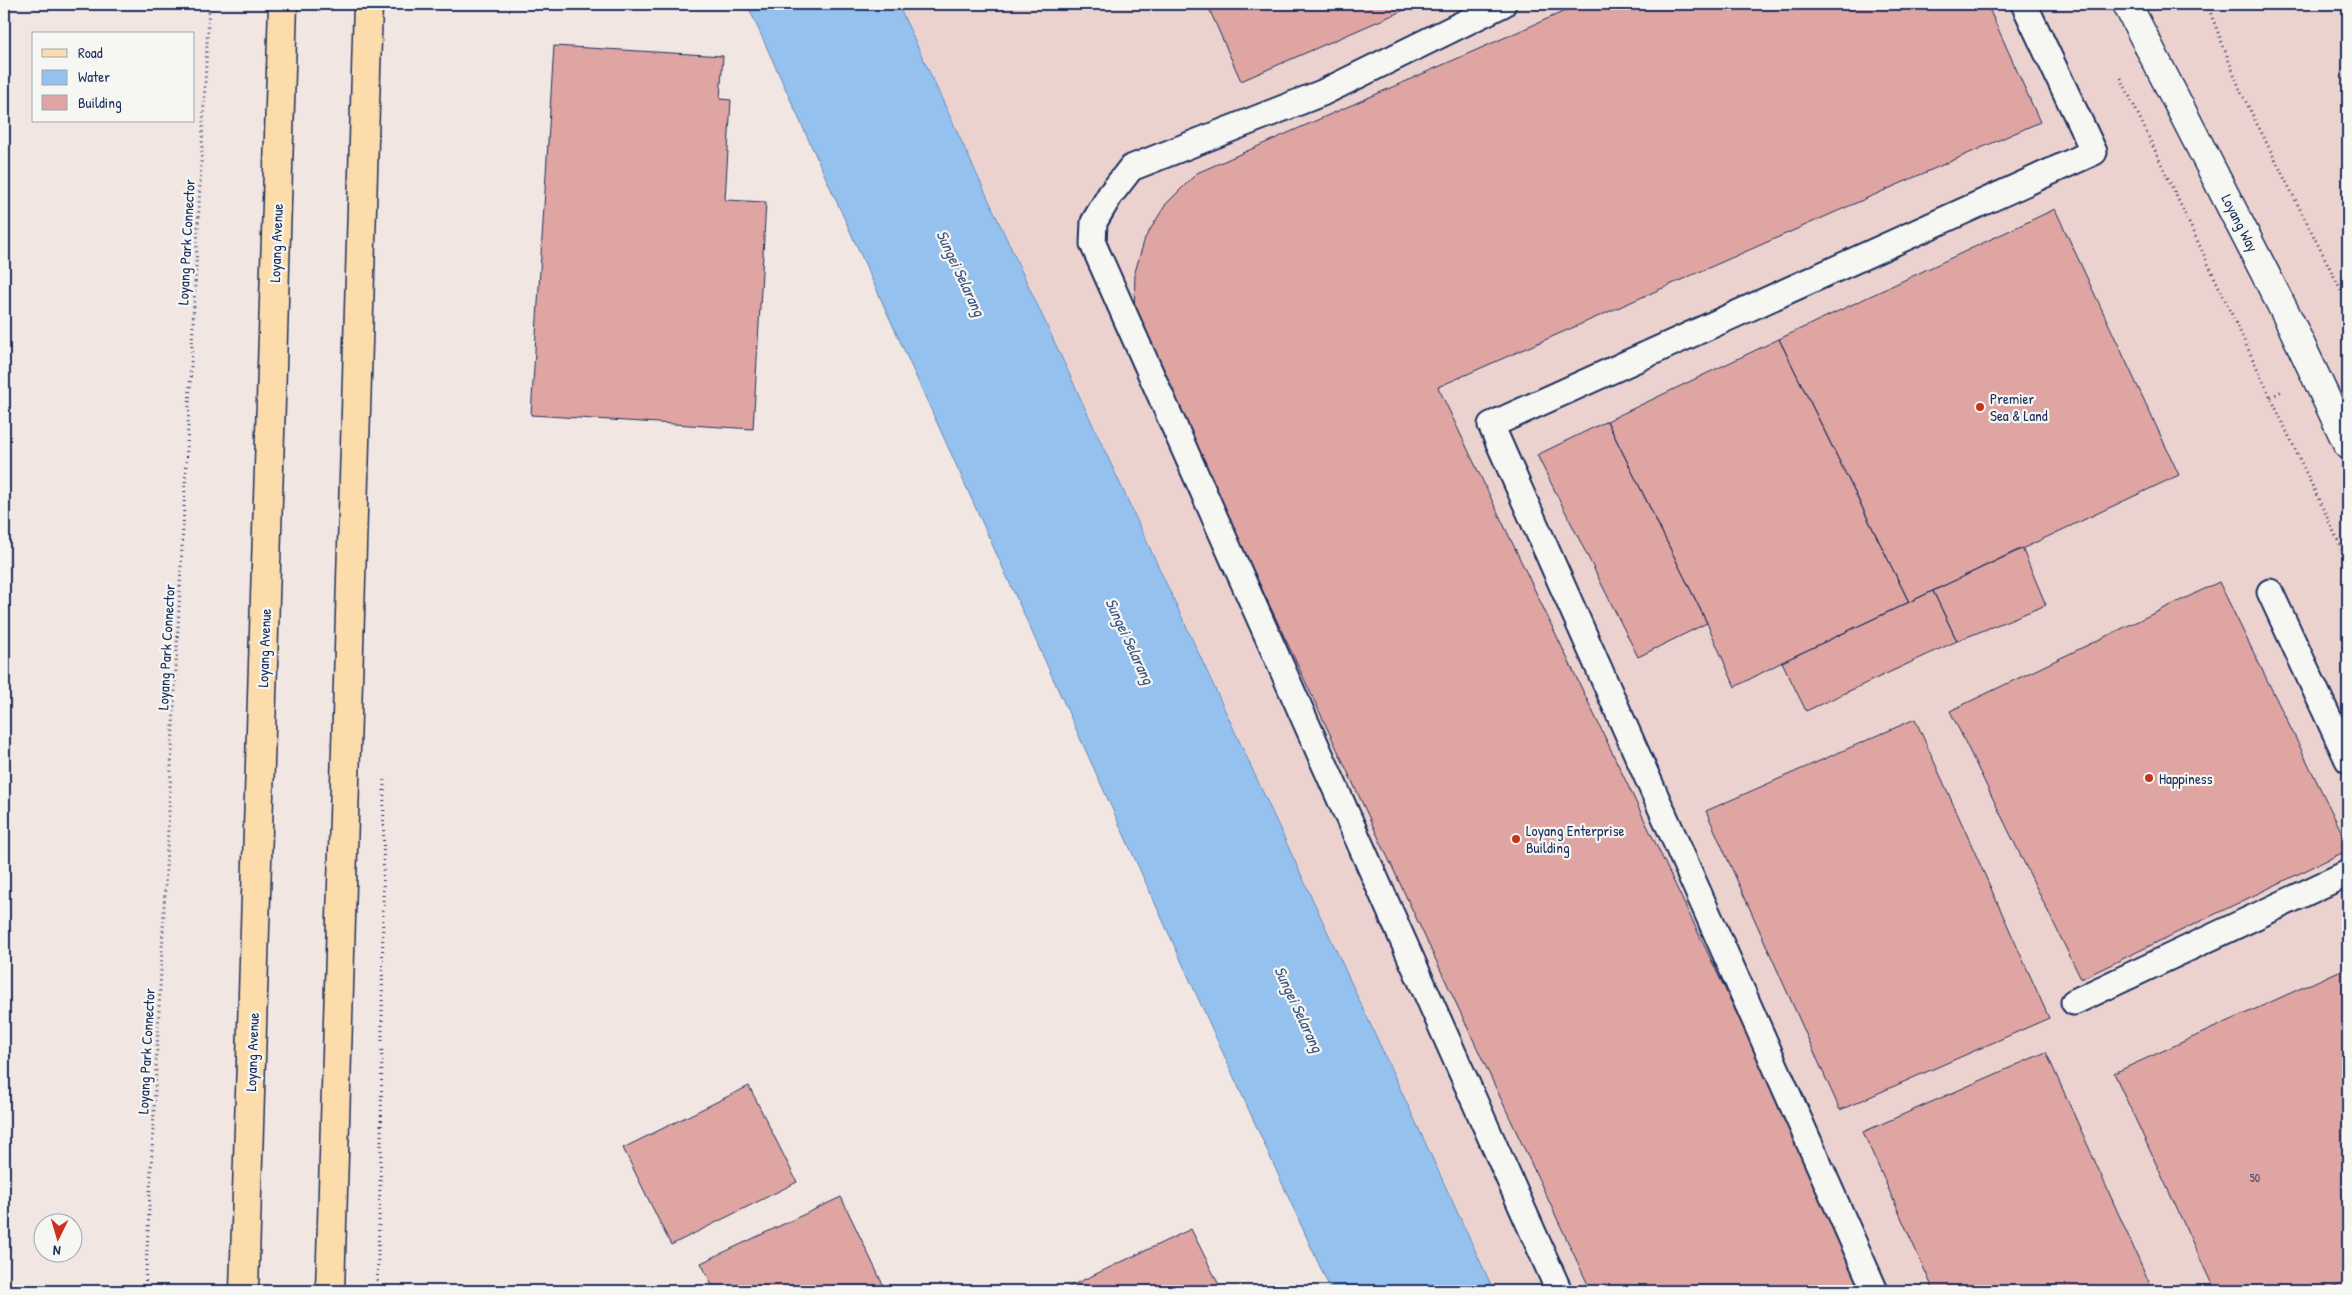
<svg xmlns="http://www.w3.org/2000/svg" width="2352" height="1295" font-family="'Patrick Hand',sans-serif">
<rect width="100%" height="100%" fill="#f1e6e2"/>
<filter id="ink" filterUnits="userSpaceOnUse"><feTurbulence type="fractalNoise" baseFrequency=".02" numOctaves="2"/><feDisplacementMap in="SourceGraphic" scale="10" xChannelSelector="R" yChannelSelector="G"/><feConvolveMatrix kernelMatrix="1 2 1 2 8 2 1 2 1" color-interpolation-filters="sRGB"/></filter>
<g filter="url(#ink)">
<path fill="#ecd2cf" d="M899,4H2348V1291H1495Z"/>
<path fill="#95c1ef" stroke="#6487b5" d="M747,4H898L1494,1291H1331Z"/>
<path fill="#dfa5a2" stroke="#1b2f5e" d="M1207,4H1418L1241,81Z
M1581,4H1987L2040,122L1438,387L1869,1291H1591L1134,316L1135,272L1145,238L1166,204L1197,173Z
M554,46L723,56L720,99L731,100L725,200L766,202L753,429L531,415Z
M2055,209L2179,475L1909,602L1779,339Z
M1779,339L1909,602L1782,662L1735,687L1707,623L1607,421Z
M1607,421L1707,623L1638,657L1537,455Z
M2022,548L2046,605L1957,641L1933,591Z
M2219,582L2348,845V850L2081,979L1950,711Z
M1933,591L1957,641L1806,711L1782,662Z
M1915,719L2049,1018L1840,1110L1706,811Z
M2348,967V1281L2326,1291H2215L2114,1073Z
M2046,1052L2153,1291H1934L1863,1132Z
M749,1086L797,1182L671,1245L623,1148Z
M841,1197L886,1291H715L701,1263Z
M1191,1229L1222,1291H1060Z"/>
<g fill="none" stroke-linecap="round" stroke-linejoin="round">
<defs>
<path id="service" d="M1503,4L1322,93L1131,168L1110,195L1094,222L1093,244L1559,1291
M2270,592L2348,760
M2074,1002L2348,873
M1875,1291L1491,425L2094,152L2024,4"/>
<path id="minor" d="M2127,4L2291,324L2348,445"/>
<path id="primary" d="M244,1291L283,4
M330,1291L368,4"/>
</defs>
<use href="#service" stroke="#1b2f5e" stroke-width="29"/>
<use href="#minor" stroke="#1b2f5e" stroke-width="31"/>
<use href="#primary" stroke="#1b2f5e" stroke-width="31"/>
<path stroke="#1b2f5e" stroke-width="3" stroke-dasharray="1 4" stroke-linecap="butt" d="M2086,4L2090,12
M2207,4L2241,92L2348,304
M2121,78L2348,562
M2271,397L2282,391
M145,1291L209,4
M377,1291L381,1150L384,779"/>
<use href="#service" stroke="#f6f6f2" stroke-width="25"/>
<use href="#minor" stroke="#f6f6f2" stroke-width="28"/>
<use href="#primary" stroke="#fddcac" stroke-width="28"/>
</g>
</g>
<g fill="#c8321e" stroke="#f6f6f2" stroke-width="2">
<circle cx="1980" cy="407" r="5"/>
<circle cx="2149" cy="778" r="5"/>
<circle cx="1516" cy="839" r="5"/>
</g>
<g text-anchor="middle" dominant-baseline="central" stroke-width="4.5" stroke-linejoin="round" paint-order="stroke">
<g font-size="12" fill="#4c4c6f">
<text x="2255" y="1177">50</text>
</g>
<g font-size="15" fill="#1b2f5e" stroke="#f6f6f2">
<text transform="translate(2240 223) rotate(63)">Loyang Way</text>
<text transform="translate(186 242) rotate(-87)">Loyang Park Connector</text>
<text transform="translate(276 243) rotate(-88)">Loyang Avenue</text>
<text transform="translate(166 647) rotate(-87)">Loyang Park Connector</text>
<text transform="translate(264 648) rotate(-88)">Loyang Avenue</text>
<text transform="translate(146 1051) rotate(-87)">Loyang Park Connector</text>
<text transform="translate(252 1052) rotate(-88)">Loyang Avenue</text>
</g>
<g font-size="15" fill="#1b2f5e" stroke="#f6f6f2" text-anchor="start">
<text x="1990" y="398">Premier<tspan x="1990" dy="17">Sea &amp; Land</tspan></text>
<text x="2159" y="778">Happiness</text>
<text x="1526" y="830">Loyang Enterprise<tspan x="1526" dy="17">Building</tspan></text>
</g>
<g font-size="16" font-style="italic" fill="#3a5482" stroke="#f6f6f2">
<text transform="translate(961 273) rotate(65)">Sungei Selarang</text>
<text transform="translate(1130 641) rotate(65)">Sungei Selarang</text>
<text transform="translate(1299 1009) rotate(65)">Sungei Selarang</text>
</g>
</g>
<rect width="2352" height="1295" fill="none" stroke="#f6f6f2" stroke-width="20"/>
<rect x="10" y="10" width="2332" height="1275" fill="none" stroke="#1b2f5e" stroke-width="2" filter="url(#ink)"/>
<rect x="32" y="32" width="162" height="90" fill="#f6f6f2" stroke="#9ea6b7"/>
<rect x="42" y="49" width="25" height="8" fill="#fddcac" stroke="#9ea6b7"/>
<text x="78" y="58" font-size="15" fill="#1b2f5e">Road</text>
<rect x="42" y="70" width="25" height="15" fill="#95c1ef" stroke="#9ea6b7"/>
<text x="78" y="82" font-size="15" fill="#1b2f5e">Water</text>
<rect x="42" y="95" width="25" height="15" fill="#dfa5a2" stroke="#9ea6b7"/>
<text x="78" y="108" font-size="15" fill="#1b2f5e">Building</text>
<g transform="translate(58 1238) rotate(185)"><circle r="24" fill="#f6f6f2" stroke="#9ea6b7"/>
<path d="M0-4L9 19L0 12L-9 19Z" fill="#c8321e"/>
<text y="-8" font-size="14" font-weight="bold" text-anchor="middle" fill="#1b2f5e">N</text>
</g>
</svg>
